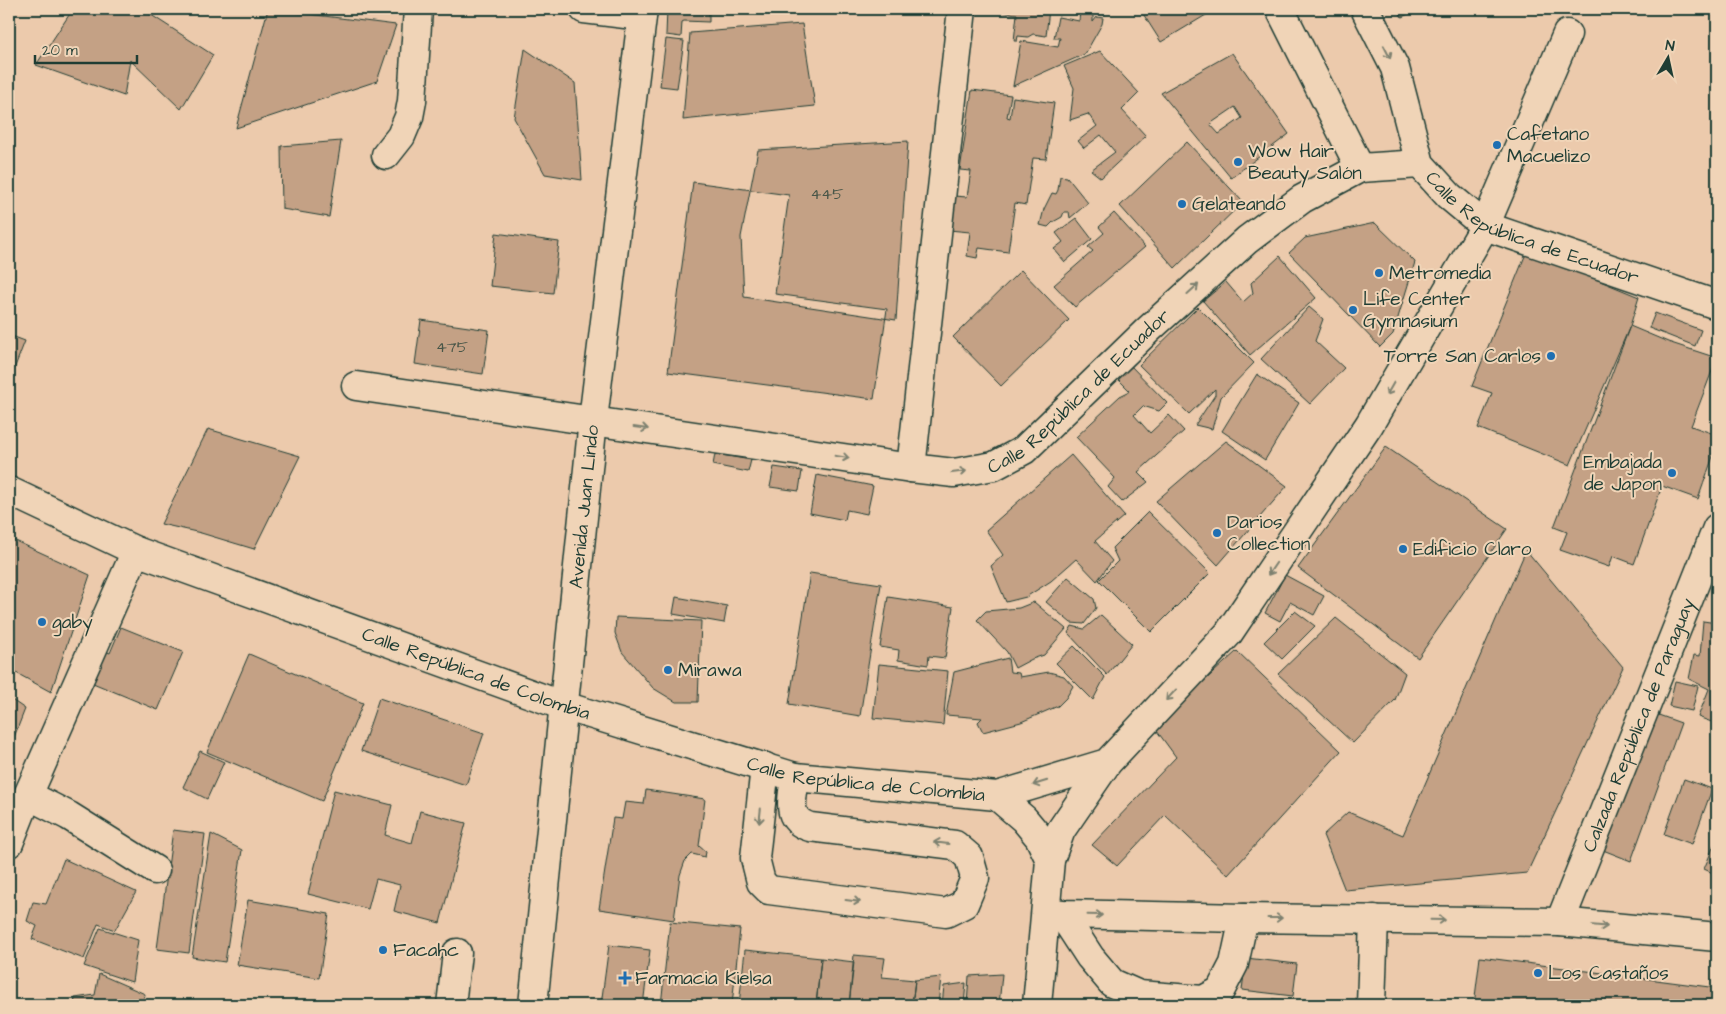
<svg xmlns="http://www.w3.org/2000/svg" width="1726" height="1014" font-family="'Architects Daughter',sans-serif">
<rect width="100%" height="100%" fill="#eccaac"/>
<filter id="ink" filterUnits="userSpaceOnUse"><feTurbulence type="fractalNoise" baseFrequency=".02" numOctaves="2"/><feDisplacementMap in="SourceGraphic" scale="10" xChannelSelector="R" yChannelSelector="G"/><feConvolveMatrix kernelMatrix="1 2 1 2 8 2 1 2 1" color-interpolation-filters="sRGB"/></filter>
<g filter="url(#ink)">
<path fill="#c4a185" stroke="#1f3d34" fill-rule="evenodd" d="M73,9H142L213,55L181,109L130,60L124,96L36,65Z
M268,9L396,25L377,81L236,128Z
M667,9H709V22L684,21L682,22L681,37L666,35Z
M1003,9H1026L1045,12L1046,9H1049L1046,36L1033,34L1028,37L1018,36L1017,41H1014L1017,14L1002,12Z
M1060,9H1089L1093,14V22L1097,17L1103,18L1102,24L1085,54L1013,86L1021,41L1058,47L1060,38H1054L1058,17L1079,21L1080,12Z
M1140,9H1216L1161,42Z
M1397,9H1419L1402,17Z
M802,24L815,106L683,120L690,33Z
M666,39L684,41L677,88L660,86Z
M525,49L575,83L582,180L545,174L514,118Z
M1100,51L1139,93L1122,110L1146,136L1101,178L1091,170L1115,152L1101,135L1084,148L1078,141L1097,126L1088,114L1070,120L1074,88L1064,66Z
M1232,53L1289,134L1231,178L1161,93ZM1235,107L1242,118L1219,134L1210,124Z
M972,90L1011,95L1007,117L1010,118L1013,97L1054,103L1046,159L1033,158L1026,205L1015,203L1008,252L979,248L977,258L967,256L970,232L949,230L954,196L967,197L971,171L960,170Z
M341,141L329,217L282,209L281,146Z
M908,141L896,320L744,297L741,237L758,150Z
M1187,142L1243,202L1175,268L1120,206Z
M1060,176L1067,177L1088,203L1070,218L1069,212H1064L1062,217L1053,222L1048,227L1040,225L1044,209L1052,193L1056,194L1058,190Z
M693,182L789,195L775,294L887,309L874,399L668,372Z
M1114,213L1145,247L1075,307L1054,285L1093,251L1088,247L1104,233L1099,227Z
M1076,218L1092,239L1065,262L1054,249L1063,242L1056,233Z
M1375,223L1415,262L1393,334L1380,347L1289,253L1305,238Z
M496,233L559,242L553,293L490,286Z
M1527,251L1639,297L1630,326L1570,465L1478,428L1492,393L1472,386Z
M1280,256L1316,298L1250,355L1203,301L1226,282L1243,302L1253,293L1251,283Z
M1021,270L1069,320L1001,386L953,337Z
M1198,307L1254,363L1221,397L1212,429L1195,425L1215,395V389L1189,414L1139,365Z
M1309,307L1323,319L1315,341L1344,368L1310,404L1261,359Z
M1655,313L1701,330L1695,346L1649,328Z
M421,320L489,330L483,374L415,364Z
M1630,326L1668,342L1717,358L1691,426L1717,435V445L1698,499L1662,486L1634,564L1613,556L1609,567L1560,550L1567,532L1554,527Z
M9,335L25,341L9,382Z
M1127,362L1167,403L1159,411L1143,406L1134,415L1150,433L1169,415L1184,431L1138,472L1148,482L1122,502L1108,487L1115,478L1076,437L1120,396L1130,391L1114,375Z
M1257,374L1299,403L1265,460L1222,431Z
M208,429L300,456L254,549L201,533L161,524Z
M1226,441L1287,486L1218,565L1156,501Z
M1386,447L1507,529L1418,658L1298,568Z
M715,454L751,460L748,472L713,465Z
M1071,455L1124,516L1095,541L1112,561L1097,581L1076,559L1051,581L1026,597L1006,602L991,566L1003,555L986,530Z
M774,467L802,471L799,491L770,487Z
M817,475L873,486L867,514L847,510L845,520L810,513Z
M1148,512L1210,573L1151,632L1099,580L1118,561L1112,548Z
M9,538L90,575L51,692L9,669Z
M1526,550L1623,667L1527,873L1345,890L1323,835L1348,812L1403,835Z
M810,573L881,584L860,716L789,704Z
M1285,575L1324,596L1314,615L1290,602L1280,621L1265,613Z
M1717,576V587L1713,585Z
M1068,577L1094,599L1096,608L1084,624L1071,623L1046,602Z
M676,597L727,606L724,623L673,614Z
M888,597L953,607L945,658L929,656L928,665L898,660L899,650L880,647Z
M1034,602L1066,629L1044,655L1032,659L1015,668L1007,652L977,620L986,611L1019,608Z
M1295,611L1315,626L1282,659L1264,642Z
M1101,615L1132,644L1107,675L1068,633L1072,626L1084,629Z
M616,617L701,621L698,702H676L653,688L622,652L615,633Z
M1336,618L1405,673L1395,700L1353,743L1278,674Z
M1703,621L1717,623V724L1698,717L1709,689L1689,679L1694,655L1700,656Z
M121,627L183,652L158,710L93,683L101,665L93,661L98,648L110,653Z
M1074,646L1105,677L1093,700L1056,663Z
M1237,651L1341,751L1228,875L1165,815L1117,866L1092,845L1176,757L1154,727Z
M249,654L363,703L322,801L207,752Z
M1008,658L1010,672L1019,673L1020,677L1049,672L1064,676L1073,686L1066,698L1058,706L1021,722L983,732L978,722L982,718L946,715L954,672Z
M879,664L948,671L943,725L873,718Z
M1675,681L1698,686L1692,711L1669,706Z
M9,698L25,709L9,750Z
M379,698L484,733L466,785L361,751Z
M1653,713L1681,723L1631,861L1603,850Z
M200,751L224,762L207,799L183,787Z
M1684,779L1712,789L1692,844L1664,834Z
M334,790L392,805L385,835L412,843L420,811L466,823L440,923L394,911L400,885L376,879L368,909L308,894Z
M646,790L705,799L699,846L706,852L705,857L692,854L685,861L680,875L674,920L599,909L613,818L622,819L625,802L644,804Z
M173,830L205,834L189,953L157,949Z
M211,834L242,850L225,962L192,957Z
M1717,838V875L1704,869Z
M64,859L136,892L115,930L98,924L84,959L32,939L37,926L27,921L33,902L46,904Z
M248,900L329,914L319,978L237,965Z
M670,922L740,929L732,1005H661Z
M100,928L138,940L132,982L84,966Z
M609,945L650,950L643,1005H601Z
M745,950L821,958L816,1005H739Z
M854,955L885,958L882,977L915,980L912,1005H849Z
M1480,957L1717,988V1005H1474Z
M821,958L854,962L849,1005H816Z
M1246,958L1297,964L1293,996L1242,990Z
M99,974L145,994L143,1005H74L75,998L95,995Z
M1002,974L999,1005H967L969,976Z
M941,977L938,1005H912L915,980Z
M966,983L964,1005H942L944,986Z
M1273,999L1293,1001L1292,1005H1272Z
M223,1000L258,1005H222Z"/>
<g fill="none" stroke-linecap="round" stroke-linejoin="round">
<defs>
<g id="minor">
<path d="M584,9L642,16"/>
<path d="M1280,9L1360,168"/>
<path id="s1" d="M1365,9L1395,68L1420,164L1449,196L1485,226L1717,305"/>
<path d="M386,155L401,136L409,117L412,101L418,9"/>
<path id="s2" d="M356,386L911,468L954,473L994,466L1024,450L1148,330L1247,240L1302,199L1360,168L1420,164"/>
<path d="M911,468L962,9"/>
<path id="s3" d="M9,491L136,551L564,706L795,777L997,796L1107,763L1228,634L1369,425L1485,226L1567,34"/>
<path d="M765,767L755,858L761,882L769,890L946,913L964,904L975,878L969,857L955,845L810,827C784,819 793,798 795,777"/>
<path d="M28,795L69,816L155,870"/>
<path d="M997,796L1024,819L1039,837L1050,860"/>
<path d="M9,843L28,795L136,551"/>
<path d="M1046,912L1062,914L1244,918L1560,922L1717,937"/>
<path d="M1062,914L1090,957L1112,983L1139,995L1203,1000L1220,991L1234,964L1244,918"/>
<path id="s4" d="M1560,922L1717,528"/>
<path d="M451,1005L457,953"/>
<path id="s5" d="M533,1005L593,420L643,9"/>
<path d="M1037,1005L1050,860L1061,830L1107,763"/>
<path d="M1371,1005L1374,919"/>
</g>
</defs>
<use href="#minor" stroke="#1f3d34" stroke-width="31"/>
<use href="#minor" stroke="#f0d4b7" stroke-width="28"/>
</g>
<defs><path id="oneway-shaft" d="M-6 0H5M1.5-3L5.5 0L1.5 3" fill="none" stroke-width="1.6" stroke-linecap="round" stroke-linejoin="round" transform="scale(1.25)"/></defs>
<g stroke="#7d816f">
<use href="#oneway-shaft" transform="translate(1387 52) rotate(63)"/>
<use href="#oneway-shaft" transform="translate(1193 289) rotate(-42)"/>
<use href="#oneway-shaft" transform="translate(1390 389) rotate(120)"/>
<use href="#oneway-shaft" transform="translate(641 428) rotate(8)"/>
<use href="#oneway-shaft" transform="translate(842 457) rotate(9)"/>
<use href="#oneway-shaft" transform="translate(959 472) rotate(-7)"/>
<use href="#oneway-shaft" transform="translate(1272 569) rotate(124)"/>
<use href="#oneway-shaft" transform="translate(1171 695) rotate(133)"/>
<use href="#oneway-shaft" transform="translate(1040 783) rotate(163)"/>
<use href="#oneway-shaft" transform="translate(760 816) rotate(96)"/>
<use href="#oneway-shaft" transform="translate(941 843) rotate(-173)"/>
<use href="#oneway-shaft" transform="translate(853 901) rotate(7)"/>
<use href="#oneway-shaft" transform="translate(1095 915) rotate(1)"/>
<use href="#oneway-shaft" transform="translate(1275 918)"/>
<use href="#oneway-shaft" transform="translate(1438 920) rotate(1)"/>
<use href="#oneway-shaft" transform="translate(1600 926) rotate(5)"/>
</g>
</g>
<g fill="#1f6fb2" stroke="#f0d4b7" stroke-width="2">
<circle cx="1497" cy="145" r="5"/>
<circle cx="1238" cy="162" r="5"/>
<circle cx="1182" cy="204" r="5"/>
<circle cx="1379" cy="273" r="5"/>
<circle cx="1353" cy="310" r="5"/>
<circle cx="1551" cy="356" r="5"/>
<circle cx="1672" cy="473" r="5"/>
<circle cx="1217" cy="533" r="5"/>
<circle cx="1403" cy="549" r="5"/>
<circle cx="42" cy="622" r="5"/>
<circle cx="668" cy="670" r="5"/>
<circle cx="383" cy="950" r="5"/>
<circle cx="1538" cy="973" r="5"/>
<path d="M622.5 970.5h5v5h5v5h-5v5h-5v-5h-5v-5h5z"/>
</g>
<g text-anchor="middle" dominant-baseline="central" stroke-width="4" stroke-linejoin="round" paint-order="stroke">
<g font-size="16" fill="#485648">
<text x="827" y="194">445</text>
<text x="452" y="347">475</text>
</g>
<g font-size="19" fill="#1f3d34" stroke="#f0d4b7" text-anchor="start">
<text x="1507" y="134">Cafetano<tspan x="1507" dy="22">Macuelizo</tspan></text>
<text x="1248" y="151">Wow Hair<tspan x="1248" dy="22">Beauty Salón</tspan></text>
<text x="1192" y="204">Gelateando</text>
<text x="1389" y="273">Metromedia</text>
<text x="1363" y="299">Life Center<tspan x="1363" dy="22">Gymnasium</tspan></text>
<text x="1541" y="356" text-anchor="end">Torre San Carlos</text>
<text x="1662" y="462" text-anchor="end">Embajada<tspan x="1662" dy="22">de Japon</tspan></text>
<text x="1227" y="522">Darios<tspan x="1227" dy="22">Collection</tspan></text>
<text x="1413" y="549">Edificio Claro</text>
<text x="52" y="622">gaby</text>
<text x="678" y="670">Mirawa</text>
<text x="393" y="950">Facahc</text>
<text x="1548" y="973">Los Castaños</text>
<text x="635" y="978">Farmacia Kielsa</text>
</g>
<g font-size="19" fill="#1f3d34" stroke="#f0d4b7">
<text stroke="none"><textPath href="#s1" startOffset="298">Calle República de Ecuador</textPath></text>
<text stroke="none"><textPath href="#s2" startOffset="758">Calle República de Ecuador</textPath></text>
<text stroke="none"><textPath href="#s5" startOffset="501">Avenida Juan Lindo</textPath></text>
<text stroke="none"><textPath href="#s3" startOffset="502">Calle República de Colombia</textPath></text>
<text stroke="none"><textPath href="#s4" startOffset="212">Calzada República de Paraguay</textPath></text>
<text stroke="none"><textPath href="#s3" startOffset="908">Calle República de Colombia</textPath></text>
</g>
</g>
<rect width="1726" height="1014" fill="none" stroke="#f0d4b7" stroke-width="30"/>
<rect x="15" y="15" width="1696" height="984" fill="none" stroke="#1f3d34" stroke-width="2" filter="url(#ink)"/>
<g transform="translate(1668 58) rotate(9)" stroke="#f0d4b7" stroke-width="4" paint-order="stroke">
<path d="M0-4L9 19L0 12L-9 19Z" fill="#1f3d34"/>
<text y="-8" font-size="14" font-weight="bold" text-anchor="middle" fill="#1f3d34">N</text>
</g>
<path d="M35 55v8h102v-8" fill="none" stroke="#1f3d34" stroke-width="2.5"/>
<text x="42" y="55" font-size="15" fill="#1f3d34" stroke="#f0d4b7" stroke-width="4" paint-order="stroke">20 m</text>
</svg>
